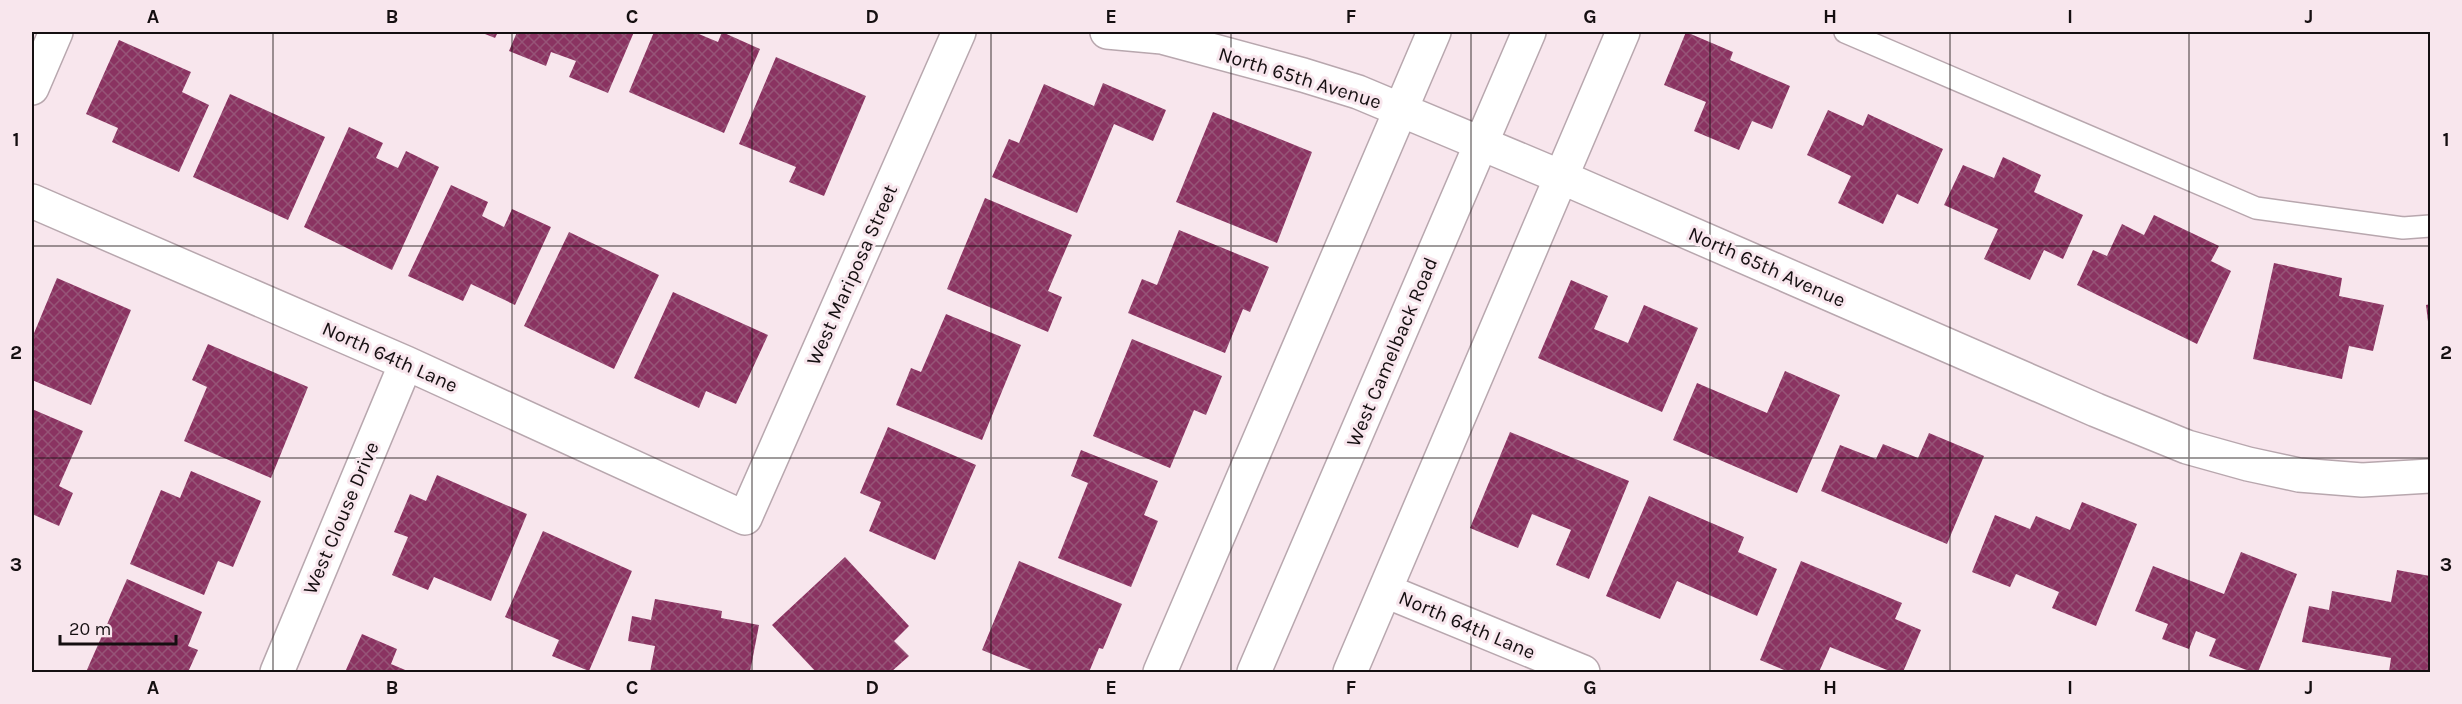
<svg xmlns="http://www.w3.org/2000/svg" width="2462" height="704" font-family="Karla,sans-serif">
<defs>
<pattern id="building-cross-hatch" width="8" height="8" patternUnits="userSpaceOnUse" patternTransform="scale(1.5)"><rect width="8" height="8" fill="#8a3361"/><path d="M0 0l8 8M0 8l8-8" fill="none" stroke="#965477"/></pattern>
</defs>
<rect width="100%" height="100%" fill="#f8e6ed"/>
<path fill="url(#building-cross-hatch)" d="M480,32H498L495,38Z
M517,32H634L608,93L569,77L576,61L551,52L546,66L509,51Z
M654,32H694L718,42L722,32L760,49L724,133L629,92Z
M1686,32L1733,52L1730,60L1790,86L1772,129L1752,121L1739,150L1694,131L1706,102L1664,85Z
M119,40L191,72L182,92L209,105L179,172L112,142L118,128L86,114Z
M776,57L866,96L824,196L789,182L796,167L739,144Z
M1103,83L1166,110L1153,141L1114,124L1077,213L992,177L1009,139L1019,143L1044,84L1094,106Z
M230,94L325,137L288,220L193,177Z
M1828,110L1863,126L1868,114L1943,149L1918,204L1897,194L1883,224L1838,203L1851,176L1807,155Z
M1213,112L1312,152L1277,243L1176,202Z
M349,127L383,143L376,158L398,168L406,151L439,167L392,270L304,227Z
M2003,157L2041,175L2034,192L2083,215L2063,259L2044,250L2030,280L1984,259L1998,229L1944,205L1963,165L1994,178Z
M451,185L488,202L482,216L504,227L512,209L551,227L515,305L471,284L463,301L408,276Z
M985,198L1072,235L1048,291L1062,297L1048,332L947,289Z
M2154,215L2219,246L2211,261L2231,271L2197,344L2077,285L2093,250L2107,256L2122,224L2144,235Z
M1179,230L1269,267L1250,312L1243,309L1225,353L1128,313L1142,279L1157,285Z
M569,232L659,275L614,369L524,326Z
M2274,263L2342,278L2339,296L2384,305L2373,351L2349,346L2342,379L2253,359Z
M57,278L131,310L91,405L32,380V338Z
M1571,280L1608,296L1594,329L1628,343L1644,305L1698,328L1662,412L1538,358Z
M673,292L768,335L736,404L706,391L699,408L634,378Z
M2430,304V330H2429L2426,305Z
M946,314L1021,345L982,440L896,405L911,368L921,372Z
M1132,339L1222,376L1206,415L1194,410L1170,468L1093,436Z
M208,344L308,387L271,478L184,441L207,387L192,380Z
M1785,371L1840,395L1797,493L1673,440L1697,383L1767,413Z
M32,409L83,431L59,486L73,493L59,526L32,514Z
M888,427L976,465L935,560L869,531L881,502L860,493Z
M1510,432L1629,481L1589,579L1556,565L1571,530L1532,514L1518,548L1470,528Z
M1929,433L1984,456L1947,544L1821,491L1840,445L1876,459L1883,444L1918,458Z
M1081,450L1158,481L1144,515L1158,521L1131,587L1058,558L1088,483L1071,476Z
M191,471L261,501L233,567L218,561L204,595L130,564L161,490L180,498Z
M437,475L527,514L491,601L434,577L428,590L392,575L408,537L394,532L410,494L426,501Z
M1649,496L1744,537L1738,552L1777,569L1757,616L1677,581L1660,619L1606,596Z
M2082,502L2137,524L2096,626L2052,608L2059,592L2016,574L2010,587L1972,572L1995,515L2030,529L2036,516L2070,530Z
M543,531L632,571L589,671L552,656L559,640L505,617Z
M2241,552L2297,574L2258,672H2252L2209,656L2216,639L2196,631L2189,649L2162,639L2168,624L2135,611L2153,566L2224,594Z
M845,557L909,626L894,641L909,656L891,672H816L772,625Z
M1019,561L1122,604L1103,649L1099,648L1089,672H1036L982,650Z
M1801,561L1902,603L1895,619L1921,630L1903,672H1892L1830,647L1819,672H1789L1760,660Z
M2397,570L2430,576V672H2389L2391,658L2302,642L2309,606L2329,610L2332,591L2391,602Z
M127,579L202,612L188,646L198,650L188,672H86Z
M655,599L722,611L721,618L759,625L750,672H650L655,646L628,641L632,616L651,620Z
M362,634L397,649L391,664L410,672H345Z"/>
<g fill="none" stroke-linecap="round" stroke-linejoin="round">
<defs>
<path id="lane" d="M1845,32L2256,208L2403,228L2430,226"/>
<path id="street" d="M1107,32L1162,37L1303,75L1358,92L1561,177L2096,410L2187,447L2248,464L2299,475L2362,480L2430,476
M32,88L56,32
M32,201L406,363L745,518L959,32
M1386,591L1583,672
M277,672L406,363
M1160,672L1434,32
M1350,672L1623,32"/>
<path id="primary" d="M1254,672L1529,32"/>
</defs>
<use href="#lane" stroke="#b8a7ae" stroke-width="24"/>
<use href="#street" stroke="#b8a7ae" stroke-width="36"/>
<use href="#primary" stroke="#b8a7ae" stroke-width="36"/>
<use href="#lane" stroke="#fff" stroke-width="21"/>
<use href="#street" stroke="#fff" stroke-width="33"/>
<use href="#primary" stroke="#fff" stroke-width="33"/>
</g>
<path fill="none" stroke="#150f11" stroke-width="1.5" stroke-opacity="0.55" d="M273,32V672M512,32V672M752,32V672M991,32V672M1231,32V672M1471,32V672M1710,32V672M1950,32V672M2189,32V672M32,246H2430M32,458H2430"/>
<g text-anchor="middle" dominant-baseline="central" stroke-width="6" stroke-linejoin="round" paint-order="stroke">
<g font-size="20" fill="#150f11" stroke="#f8e6ed">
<text transform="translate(1300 78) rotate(17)">North 65th Avenue</text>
<text transform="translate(1767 267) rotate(24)">North 65th Avenue</text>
<text transform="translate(852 275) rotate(-66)">West Mariposa Street</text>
<text transform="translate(1392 352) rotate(-67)">West Camelback Road</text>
<text transform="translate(390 357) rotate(24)">North 64th Lane</text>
<text transform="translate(341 518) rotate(-67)">West Clouse Drive</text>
<text transform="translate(1467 625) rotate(23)">North 64th Lane</text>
</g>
</g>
<rect width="2462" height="704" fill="none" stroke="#f8e6ed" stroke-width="66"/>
<path d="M60 635v9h116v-9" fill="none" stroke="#150f11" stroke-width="3"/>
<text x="69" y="635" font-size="18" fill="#150f11" stroke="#f8e6ed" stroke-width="4.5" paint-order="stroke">20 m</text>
<rect x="33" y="33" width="2396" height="638" fill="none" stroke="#150f11" stroke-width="2"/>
<g font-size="20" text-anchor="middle" font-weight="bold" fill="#150f11">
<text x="153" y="23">A</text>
<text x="392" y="23">B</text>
<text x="632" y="23">C</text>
<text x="872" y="23">D</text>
<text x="1111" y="23">E</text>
<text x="1351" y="23">F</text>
<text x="1590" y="23">G</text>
<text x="1830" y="23">H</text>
<text x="2070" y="23">I</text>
<text x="2309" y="23">J</text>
<text x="16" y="146">1</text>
<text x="2446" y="146">1</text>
<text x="16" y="359">2</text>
<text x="2446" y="359">2</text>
<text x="16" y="571">3</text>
<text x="2446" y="571">3</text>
<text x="153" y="694">A</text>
<text x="392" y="694">B</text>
<text x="632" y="694">C</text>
<text x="872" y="694">D</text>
<text x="1111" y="694">E</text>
<text x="1351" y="694">F</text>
<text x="1590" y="694">G</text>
<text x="1830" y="694">H</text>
<text x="2070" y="694">I</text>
<text x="2309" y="694">J</text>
</g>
</svg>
